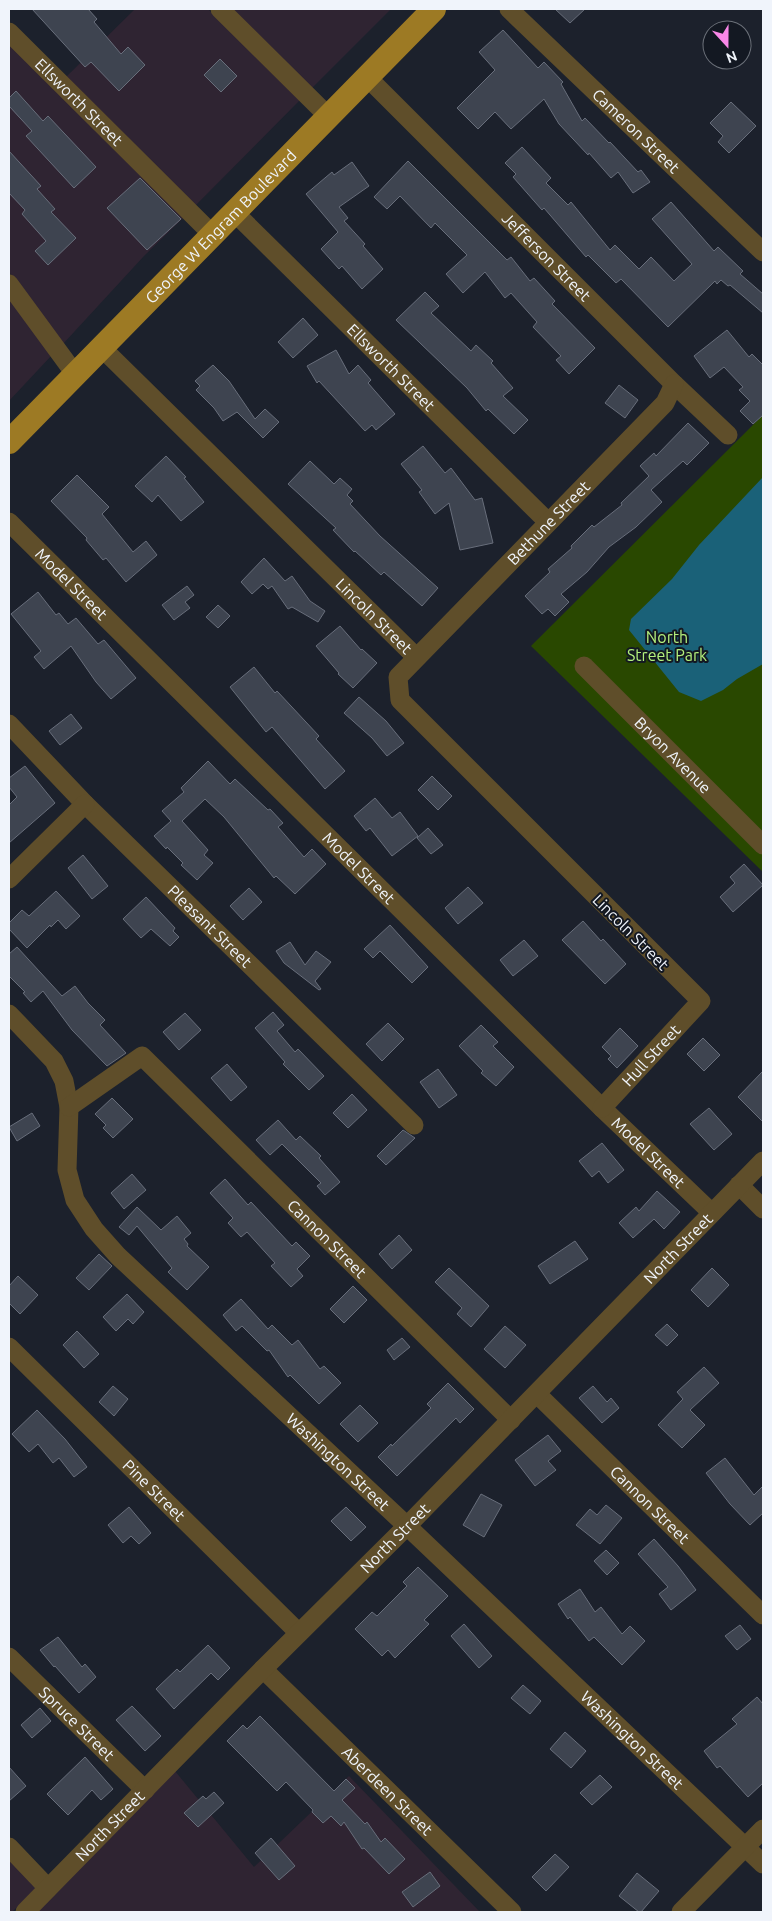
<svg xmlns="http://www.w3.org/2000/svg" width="772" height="1921" font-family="Ubuntu,sans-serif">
<rect width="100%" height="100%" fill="#1c212c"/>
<path fill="#2f2432" d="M135,9H208L300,100L195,206L66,77Z
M231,9H391L311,89Z
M9,43L184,217L144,256L63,344L9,272Z
M9,298L52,355L9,401Z
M175,1771L254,1867L349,1776L480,1912H36Z
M9,1858L37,1887L12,1912H9Z"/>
<path fill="#294800" d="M763,415V872L531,646Z"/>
<path fill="#1a6178" d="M763,477V664L737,679L723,690L701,701L679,692L629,630L631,619L672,579L699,545Z"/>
<path fill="#3e4450" stroke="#686e7b" d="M32,9H88L97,19L94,22L121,54L128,47L145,65L119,91L91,62L85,67Z
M555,9H585L570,23Z
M503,30L538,68L544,62L563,82L561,84L582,121L585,118L609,143L610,142L638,172L641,170L650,182L633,193L618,172L611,178L589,153L588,155L559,124L544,99L511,129L495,112L478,129L457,108L495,70L479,52Z
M220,59L237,76L221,92L204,75Z
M16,91L43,121L48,116L96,167L74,188L26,136L32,131L9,106V98Z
M731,102L756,126L729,153L718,142L723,136L710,123Z
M522,147L551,178L546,183L568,205L571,202L610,250L615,245L639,269L651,257L674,281L692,264L652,219L671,202L714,251L718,247L743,271L740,274L763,294V313L730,285L728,286L721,280L717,284L715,281L668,327L621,279L616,283L588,255L586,257L544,208L542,210L513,177L516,174L505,163Z
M9,151L41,186L37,189L55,209L51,212L76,238L48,265L35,251L46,241L22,214L25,210L9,193Z
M408,161L507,260L511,257L530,281L534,278L555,301L552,304L595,348L569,374L556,360L561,356L533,327L537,322L511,293L505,298L485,272L463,293L446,274L467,255L435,223L431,228L400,196L387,209L374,197Z
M352,162L369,186L339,207L348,218L344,221L365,244L363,246L383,269L362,289L342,266L339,269L321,249L338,232L306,194L332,172L334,175Z
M140,178L181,219L147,250L107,208Z
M425,292L439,306L431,313L471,351L476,345L493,361L491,363L513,388L503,396L528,420L514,434L488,409L486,411L467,388L396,320Z
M303,318L318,335L293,358L278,342Z
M727,330L749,357L752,354L763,365V415L753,424L740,411L750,401L739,390L743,387L724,367L710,378L694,356Z
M336,350L349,374L358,365L371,380L368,383L395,414L376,430L372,425L365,431L319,381L317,383L307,366Z
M213,365L229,381L255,419L265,409L279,422L263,438L237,412L223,421L214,408L196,390L200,386L195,381Z
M619,385L638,400L625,418L605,403Z
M688,423L709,443L687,465L683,461L651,490L662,502L636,527L609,547L587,572L561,594L569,602L555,616L548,609L542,614L525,596L550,572L548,569L572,548L571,546L592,525L594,527L622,505L621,503L649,476L640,466L654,453L656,456Z
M423,446L445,473L451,468L475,500L482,498L493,543L460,550L449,503L435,514L419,492L422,490L401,464Z
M166,456L186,477L184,478L204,502L181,521L158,495L152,502L135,486Z
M310,461L334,484L340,478L352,489L347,495L353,501L350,504L380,536L438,588L422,606L384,572L381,575L355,551L354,552L333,530L336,528L288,484Z
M77,475L109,507L102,514L133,552L146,541L157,555L126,582L106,558L103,560L86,540L87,538L51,501Z
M264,558L285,581L292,576L310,601L325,611L318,622L292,607L288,609L272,586L268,589L263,584L252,594L241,582Z
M187,586L194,595L185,602L190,608L174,620L162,605Z
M38,592L56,615L59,613L68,624L76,618L98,644L104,640L136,678L111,699L96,682L71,646L44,669L34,657L41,651L11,614Z
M218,605L230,616L218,628L206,617Z
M340,626L361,650L362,649L377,663L353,688L338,674L339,673L316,646Z
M254,667L275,693L277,691L319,736L316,739L345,771L325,789L272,727L266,732L230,687Z
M359,697L386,721L404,743L387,756L372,738L344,713Z
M71,714L82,728L60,745L49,731Z
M208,761L230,784L235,779L268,810L270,809L283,823L278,827L304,857L312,849L326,864L295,894L276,876L274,878L224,817L205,799L182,821L208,850L204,855L213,863L197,880L181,865L183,863L167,847L166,849L154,836L171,821L162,811L184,792L181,788Z
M25,766L55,803L9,843V805L17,797L9,787V778Z
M432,776L452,796L438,810L418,790Z
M375,798L392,818L400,812L418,836L392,856L370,828L366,831L354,816Z
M428,828L443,845L431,854L417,838Z
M83,855L108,886L92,899L68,868Z
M744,864L763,885L733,912L720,897L735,883L730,877Z
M468,887L483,903L458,924L445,908Z
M249,888L262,902L243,920L230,906Z
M56,891L80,916L66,929L58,920L51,927L50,925L27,948L9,929V923L22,910L29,916Z
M146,897L175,928L173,931L179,937L170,946L151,929L141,938L123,919Z
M583,921L601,941L603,939L626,964L605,984L562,940Z
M390,925L428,967L412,983L380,951L373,958L364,949Z
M524,940L538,956L513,976L500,960Z
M290,942L305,965L316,951L331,962L315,981L321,989L319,990L284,963L276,951Z
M17,947L62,996L75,986L88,1003L105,1020L100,1025L126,1053L107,1066L72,1030L43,991L31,1002L23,993L25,992L9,976V954Z
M273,1012L284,1025L277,1031L295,1052L298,1049L324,1076L309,1090L283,1064L285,1062L255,1028Z
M185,1013L201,1030L179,1050L163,1032Z
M388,1023L404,1039L382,1061L366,1044Z
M481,1025L498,1042L493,1046L514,1067L496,1086L481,1073L483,1071L459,1046Z
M620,1028L638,1046L617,1068L608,1059L611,1056L602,1047Z
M703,1038L720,1055L704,1071L687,1054Z
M227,1064L247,1087L231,1101L211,1078Z
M438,1069L457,1095L439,1108L420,1082Z
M763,1071V1122L738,1097Z
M352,1094L367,1110L348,1128L333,1113Z
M112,1098L133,1119L113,1138L103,1128L106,1125L95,1114Z
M709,1108L732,1134L714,1150L690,1124Z
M32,1113L40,1126L17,1141L9,1127Z
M278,1120L296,1140L300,1136L321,1156L319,1158L340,1182L325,1195L317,1186L321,1183L282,1144L270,1155L256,1140Z
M403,1130L415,1138L386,1165L377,1156Z
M602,1143L624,1170L608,1183L599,1171L592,1177L579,1161Z
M132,1174L146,1190L124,1209L111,1193Z
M225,1179L248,1205L251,1202L292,1246L296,1242L310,1256L297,1269L303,1276L291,1287L271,1266L275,1263L247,1232L241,1237L228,1223L233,1218L210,1193Z
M657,1191L680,1212L664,1229L654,1219L633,1238L619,1223L636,1207L639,1211Z
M137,1207L161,1230L177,1216L191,1233L184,1239L188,1244L187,1246L209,1267L187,1290L168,1272L172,1268L137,1226L129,1235L119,1227Z
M399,1235L412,1250L392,1269L379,1254Z
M575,1241L588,1259L550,1284L538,1266Z
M99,1254L112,1266L89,1290L76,1278Z
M449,1268L489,1306L471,1327L457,1314L462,1308L435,1282Z
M712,1268L729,1285L708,1307L691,1290Z
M18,1276L38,1295L20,1314L9,1303V1286Z
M353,1286L367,1300L344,1323L330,1309Z
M127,1294L144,1312L133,1324L128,1319L116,1331L103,1317Z
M241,1299L268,1329L272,1325L292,1345L298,1340L320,1369L324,1366L341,1383L319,1404L290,1375L288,1377L269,1350L267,1351L242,1326L236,1331L223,1315Z
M667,1324L678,1335L667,1346L655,1335Z
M505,1326L526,1345L505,1368L484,1349Z
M77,1331L99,1354L84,1368L63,1345Z
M402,1338L410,1347L394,1360L387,1350Z
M704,1367L719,1383L690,1410L705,1425L682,1448L658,1425L683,1399L677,1392Z
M448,1383L474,1409L460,1423L456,1418L397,1476L378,1457L391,1444L392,1446L431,1408L427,1404Z
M113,1386L128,1399L114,1416L99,1402Z
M593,1386L607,1402L611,1398L619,1408L602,1423L579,1398Z
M360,1405L378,1423L358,1442L340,1424Z
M37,1410L65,1439L87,1467L74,1477L59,1458L53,1463L38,1444L29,1452L12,1434Z
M548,1435L561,1451L548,1461L556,1470L535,1486L515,1460Z
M725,1458L754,1495L763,1486V1513L750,1525L730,1504L706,1473Z
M481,1494L502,1505L484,1537L463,1525Z
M606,1505L622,1518L600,1544L576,1525L590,1509L597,1515Z
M129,1507L151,1533L139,1544L131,1536L123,1543L108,1525Z
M346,1507L366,1527L351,1541L331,1521Z
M654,1539L678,1566L696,1590L671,1610L659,1594L668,1587L638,1554Z
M606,1550L619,1563L607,1575L594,1561Z
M418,1567L448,1596L424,1620L429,1624L395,1658L388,1650L382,1656L355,1629L372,1612L377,1616L407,1586L403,1582Z
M580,1589L595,1612L601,1607L622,1634L630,1626L645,1641L622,1665L594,1637L589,1641L570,1617L568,1619L558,1604Z
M464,1624L492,1656L479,1668L451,1636Z
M740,1625L751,1639L737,1650L725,1636Z
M58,1637L82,1667L85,1664L96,1677L79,1693L55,1666L54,1667L40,1650Z
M208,1645L230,1668L218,1680L211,1673L174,1709L156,1689L177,1669L180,1672Z
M523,1685L541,1701L530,1714L511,1698Z
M757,1697L763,1704V1783L748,1797L720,1766L717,1768L704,1751L737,1724L732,1719Z
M132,1706L161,1736L145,1751L116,1720Z
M40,1708L51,1721L32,1738L21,1725Z
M260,1716L334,1791L346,1779L355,1788L342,1800L365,1824L367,1822L381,1842L385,1838L405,1859L389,1874L364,1848L362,1849L344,1822L341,1826L331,1816L323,1823L312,1812L313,1810L286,1782L277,1791L227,1741L243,1725L247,1729Z
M565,1732L586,1751L571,1768L550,1749Z
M85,1757L113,1789L101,1800L92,1790L68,1815L47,1794Z
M9,1767L26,1786L9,1801Z
M600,1775L612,1787L592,1805L580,1793Z
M214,1792L224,1803L198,1827L184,1813L203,1796L206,1799Z
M271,1838L295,1866L279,1880L255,1853Z
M555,1854L569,1867L546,1891L532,1877Z
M430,1872L440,1886L413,1907L402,1892Z
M637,1873L659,1891L641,1912H639L619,1896Z"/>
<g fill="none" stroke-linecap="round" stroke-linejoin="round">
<g stroke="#5f4e2a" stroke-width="19">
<path d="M220,9L328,116"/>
<path id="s1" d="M509,9L763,252"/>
<path id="s2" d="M9,32L213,235"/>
<path id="s3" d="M367,77L674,384L728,435"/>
<path id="s4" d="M234,212L548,522"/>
<path d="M9,284L75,374"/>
<path id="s5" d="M102,348L416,657"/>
<path id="s6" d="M9,522L602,1108L712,1213"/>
<path id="s7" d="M584,666L763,845"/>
<path id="s8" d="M9,724L85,804L414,1125"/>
<path d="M9,879L85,804"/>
<path id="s9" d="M9,1014L54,1061L64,1081L69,1107L67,1170L75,1200L94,1229L118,1256L407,1526L763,1864"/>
<path id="s10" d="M69,1107L142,1056L511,1420"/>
<path id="s11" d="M602,1108L701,1001L400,700L398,677L665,403L674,384"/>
<path d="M739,1185L763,1209"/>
<path id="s12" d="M9,1347L299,1633"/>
<path id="s13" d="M537,1394L763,1615"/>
<path id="s14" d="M9,1657L145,1790"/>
<path id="s15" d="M263,1669L512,1912"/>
<path d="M9,1847L48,1888"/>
<path id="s16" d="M25,1912L263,1669L407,1526L763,1161"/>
<path d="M681,1912L763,1829"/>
</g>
<path stroke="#9d7a24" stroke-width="24" id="s17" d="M9,442L434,9"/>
</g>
<g text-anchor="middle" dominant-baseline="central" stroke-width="4" stroke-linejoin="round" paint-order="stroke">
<g font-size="16" fill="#f0f4fb" stroke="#131822">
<text stroke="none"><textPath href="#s2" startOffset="99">Ellsworth Street</textPath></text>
<text stroke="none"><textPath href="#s1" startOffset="176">Cameron Street</textPath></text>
<text stroke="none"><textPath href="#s17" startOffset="302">George W Engram Boulevard</textPath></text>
<text stroke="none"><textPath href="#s3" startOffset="254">Jefferson Street</textPath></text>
<text stroke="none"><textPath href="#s4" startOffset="221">Ellsworth Street</textPath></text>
<text stroke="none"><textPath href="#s11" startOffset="810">Bethune Street</textPath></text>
<text stroke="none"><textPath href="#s6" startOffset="88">Model Street</textPath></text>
<text stroke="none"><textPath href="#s5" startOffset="382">Lincoln Street</textPath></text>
<text stroke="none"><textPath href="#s7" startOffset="126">Bryon Avenue</textPath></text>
<text stroke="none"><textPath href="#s6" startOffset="492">Model Street</textPath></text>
<text stroke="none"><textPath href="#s8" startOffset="285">Pleasant Street</textPath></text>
<text transform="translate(631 932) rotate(45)">Lincoln Street</text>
<text stroke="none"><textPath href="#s11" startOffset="72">Hull Street</textPath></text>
<text stroke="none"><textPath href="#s6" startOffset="898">Model Street</textPath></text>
<text stroke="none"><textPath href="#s10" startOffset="349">Cannon Street</textPath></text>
<text stroke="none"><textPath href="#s16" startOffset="931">North Street</textPath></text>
<text stroke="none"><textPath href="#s9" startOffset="580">Washington Street</textPath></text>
<text stroke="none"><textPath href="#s12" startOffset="204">Pine Street</textPath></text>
<text stroke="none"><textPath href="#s13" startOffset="158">Cannon Street</textPath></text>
<text stroke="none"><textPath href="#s16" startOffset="526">North Street</textPath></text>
<text stroke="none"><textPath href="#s14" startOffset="95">Spruce Street</textPath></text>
<text stroke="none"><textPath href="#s9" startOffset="985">Washington Street</textPath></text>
<text stroke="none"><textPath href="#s15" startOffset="174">Aberdeen Street</textPath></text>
<text stroke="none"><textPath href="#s16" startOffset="121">North Street</textPath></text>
</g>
<g font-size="16" fill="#b3f07d" stroke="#131822">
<text x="667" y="637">North<tspan x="667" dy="18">Street Park</tspan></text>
</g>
</g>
<rect width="772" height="1921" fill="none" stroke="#f0f4fb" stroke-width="20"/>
<g transform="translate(727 45) rotate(159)"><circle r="24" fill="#131822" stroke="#6b7079"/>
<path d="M0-4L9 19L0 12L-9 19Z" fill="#f987e8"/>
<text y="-8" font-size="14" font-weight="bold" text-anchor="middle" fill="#f0f4fb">N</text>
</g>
</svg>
